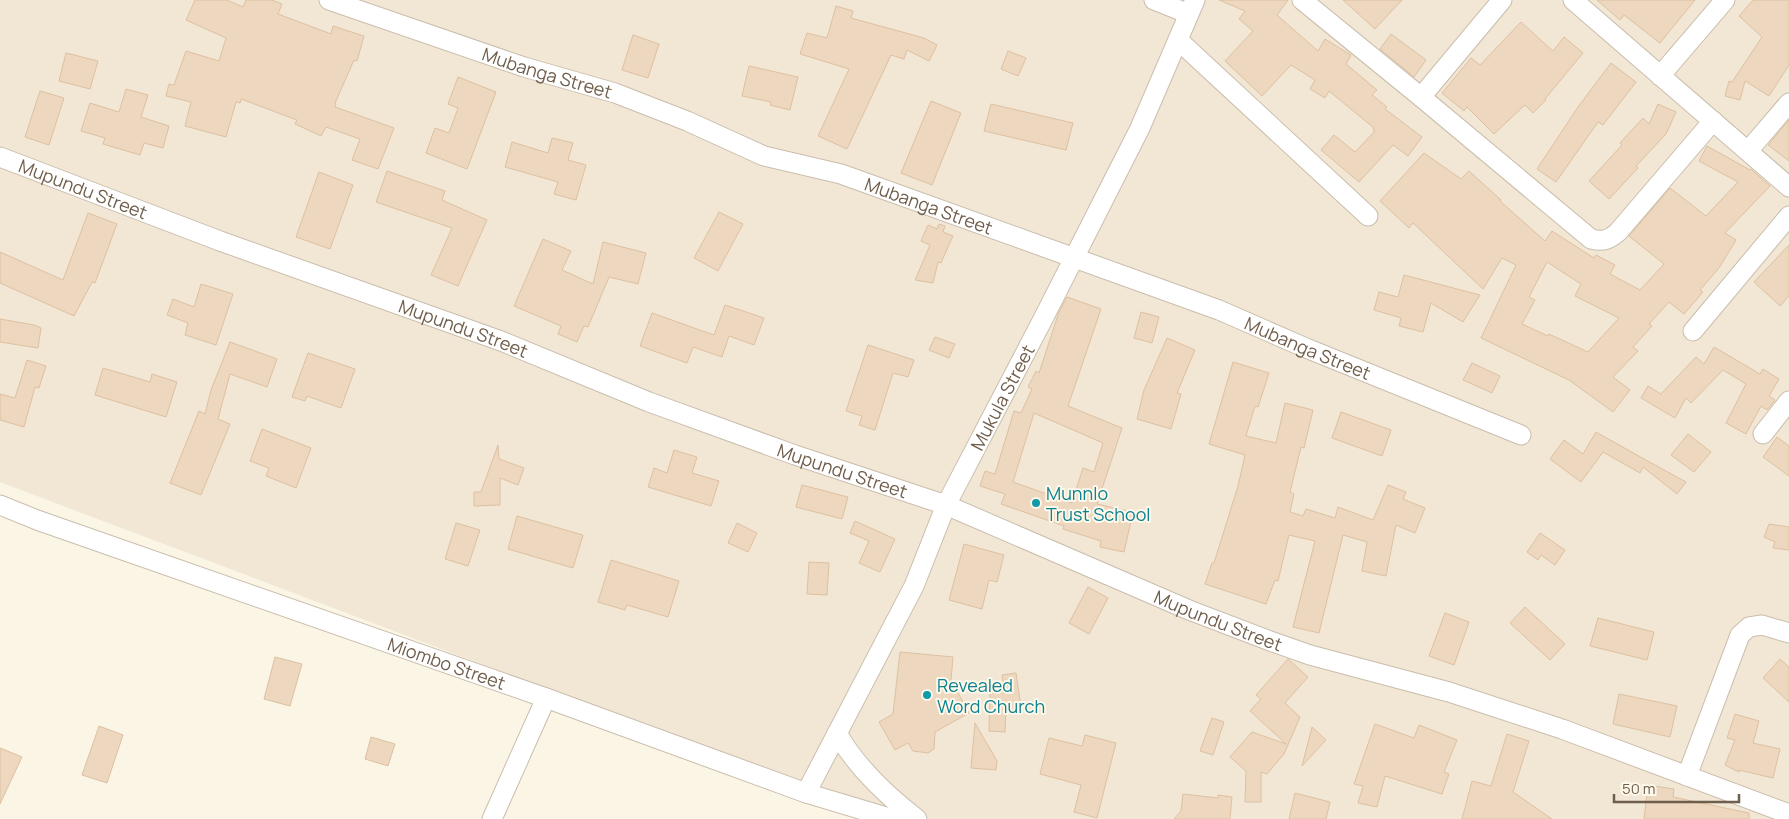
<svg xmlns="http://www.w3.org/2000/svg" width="1789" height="819" font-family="Manrope,sans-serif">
<rect width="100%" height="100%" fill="#faf5e5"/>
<path fill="#f1e7d4" d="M0,0H1789V819H891L0,482Z"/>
<path fill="#edd7bf" stroke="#dec0a1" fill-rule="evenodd" d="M195,0H227L243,7L246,0H272L282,4L278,14L331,34L333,26L364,36L357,61L354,60L335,103L336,104L335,107L394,128L378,169L352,160L360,139L326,127L321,136L295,124L297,120L241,99L240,103L236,102L226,137L185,126L191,102L166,96L169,84L174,85L186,51L219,61L226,38L186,20Z
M1219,0H1288L1277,15L1318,51L1325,39L1351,55L1346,64L1377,90L1372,95L1387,107L1385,109L1422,137L1408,156L1393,145L1359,182L1321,150L1334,135L1355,152L1375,131L1373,130L1374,128L1329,91L1325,98L1310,89L1315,80L1291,65L1262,96L1225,61L1253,31L1239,19L1245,11Z
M1343,0H1402L1375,29Z
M1597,0H1695L1660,43L1624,15L1620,20Z
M1753,0H1789V65L1769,96L1745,81L1740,100L1725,96L1729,81L1732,82L1762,37L1739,16Z
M836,6L853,11L851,18L924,38L937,45L929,61L907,50L904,59L891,55L847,149L818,136L849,69L800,54L807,33L827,38Z
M1521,22L1553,51L1564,37L1583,53L1545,99L1546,100L1533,113L1525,105L1494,134L1467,107L1464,111L1442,93L1471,58L1480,65Z
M1391,34L1426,60L1414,77L1380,49Z
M633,35L659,44L648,78L622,70Z
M1008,51L1026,58L1018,76L1001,69Z
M66,53L98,61L90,89L59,81Z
M1611,63L1636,82L1603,125L1598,122L1556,182L1537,169L1578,107Z
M749,66L798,77L790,110L770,105L771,102L742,96Z
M458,77L496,92L467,169L426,153L435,128L449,133L458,108L448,104Z
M126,89L148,95L141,117L169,126L163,148L144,143L140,155L103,144L105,138L81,131L90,103L119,112Z
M40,91L64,98L49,145L25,137Z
M931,101L961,113L932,185L901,173Z
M991,104L1073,123L1066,150L984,131Z
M1658,104L1676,112L1666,134L1636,166L1638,168L1609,199L1589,181L1622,145L1620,143L1643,118L1649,124Z
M1789,120V161L1768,145Z
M552,138L573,143L568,160L586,165L576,200L554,194L558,182L505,167L512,142L548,153Z
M1707,146L1750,170L1751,169L1770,186L1725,233L1736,240L1719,268L1700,290L1703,292L1684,314L1669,302L1649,324L1652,326L1633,347L1638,351L1613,377L1630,390L1613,412L1569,380L1481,338L1516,265L1502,258L1483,289L1413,223L1409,228L1380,201L1424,153L1461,179L1469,171L1501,200L1500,201L1545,241L1552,231L1594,258L1596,255L1615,265L1610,274L1640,290L1664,264L1629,236L1670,188L1706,216L1738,182L1699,161ZM1547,262L1581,284L1575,296L1619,318L1588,352L1549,334L1548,336L1522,324L1535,300L1529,297Z
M387,171L445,191L442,200L487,220L458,286L431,275L452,228L376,202Z
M319,172L353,185L330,249L296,237Z
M719,212L743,224L718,271L694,258Z
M88,213L117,224L95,283L92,282L74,316L0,283V252L63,280Z
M939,224L945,226L943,232L953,236L941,263L938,262L933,283L915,280L930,245L921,241L928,225L937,229Z
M543,239L571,251L562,270L593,284L603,242L646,253L638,284L609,277L588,327L584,326L577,342L558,334L561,326L514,306Z
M1789,245V296L1780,306L1754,282Z
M1404,275L1480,295L1463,322L1431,303L1423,332L1399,326L1401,318L1374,310L1379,292L1398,297Z
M201,284L233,294L216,345L185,335L188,323L167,315L173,299L194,307Z
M1067,297L1101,309L1068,406L1122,428L1097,504L1133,512L1124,552L1100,547L1101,541L1063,529L1064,526L1001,504L1005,494L980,486L985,471L995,474L1014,411L1021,413L1032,389L1028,387L1036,371L1039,373L1059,312ZM1034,413L1103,443L1094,472L1083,468L1072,503L1013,482Z
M725,305L764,318L754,345L729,336L722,357L693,347L687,363L640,346L652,313L714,335Z
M1141,312L1159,317L1152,343L1134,338Z
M0,319L34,325L41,328L38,348L0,342Z
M935,337L955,344L949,358L929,350Z
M1167,338L1195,350L1177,393L1181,394L1171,429L1137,419L1144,390Z
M230,342L277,359L267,387L230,374L218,419L230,424L201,495L170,483L199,411L205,414L211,390Z
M868,345L914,360L908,377L893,373L875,430L859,425L862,416L846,411Z
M1714,347L1760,374L1763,369L1779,379L1769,396L1775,400L1767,410L1761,406L1746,434L1726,423L1746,384L1723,370L1691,403L1686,398L1675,418L1641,398L1648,386L1661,394L1696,357L1704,364Z
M308,353L355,369L341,408L307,396L305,401L292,397Z
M27,360L46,366L39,388L35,387L24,427L0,420V394L15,398Z
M1233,362L1269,373L1258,407L1255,406L1246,436L1276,443L1285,403L1313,410L1304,448L1301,447L1290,492L1294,494L1290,512L1303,516L1306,509L1335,518L1338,507L1373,520L1388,485L1406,492L1403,499L1425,508L1415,533L1396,525L1386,576L1362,571L1367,542L1343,535L1319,633L1293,627L1315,541L1289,535L1278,581L1275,580L1266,604L1205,584L1212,563H1214L1238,486L1245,455L1209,444Z
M1472,363L1500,376L1492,393L1463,380Z
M103,368L150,382L152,374L177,382L166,417L95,395Z
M1341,412L1391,430L1382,456L1332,438Z
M262,429L311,448L296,488L266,476L269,468L250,461Z
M1596,432L1644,459L1686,482L1677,494L1643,467L1640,473L1603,452L1581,482L1550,459L1564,440L1583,454Z
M1688,434L1711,452L1694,472L1671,455Z
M1777,437L1789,446V476L1763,457Z
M498,445L499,459L524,468L518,485L500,478V505L474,506V492H481Z
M674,450L697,457L692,473L719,481L711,506L648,487L654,468L667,473Z
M802,485L848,497L842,519L796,507Z
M517,516L583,535L573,568L508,549Z
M855,521L895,539L880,572L859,563L869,541L850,533Z
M456,523L480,530L468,566L445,559Z
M737,523L757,533L748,552L728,543Z
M1769,524L1789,527V550L1773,548L1775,542L1764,537Z
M1540,533L1565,550L1555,565L1541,555L1538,560L1527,552Z
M964,544L1004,555L997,582L989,580L982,609L949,600Z
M611,560L679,581L668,617L627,605L625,610L598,602Z
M809,562L829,563L827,595L807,594Z
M1088,587L1108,598L1089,634L1069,623Z
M1525,607L1565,644L1550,660L1510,623Z
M1445,613L1469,622L1454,665L1429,656Z
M1598,618L1654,632L1647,660L1590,646Z
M900,652L953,657L951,680L969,713L935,732L934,749L928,753L913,751L908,743L895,750L879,722L893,714Z
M275,657L302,664L290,706L264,699Z
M1288,659L1308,677L1285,703L1300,717L1284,754L1267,774L1261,772V802H1245L1246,771L1230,757L1252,732L1286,744L1250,711L1261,699L1256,695Z
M1780,659L1789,667V702L1763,678Z
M1016,673L1022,714L1006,709L1005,732L989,731L990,692L1005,693L1002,675Z
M1619,694L1677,706L1670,737L1613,724Z
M1735,714L1759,721L1753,743L1780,749L1773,778L1739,770V772L1725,765L1735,740L1727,738Z
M1212,718L1224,722L1213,755L1200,751Z
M975,723L997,761L996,770L971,768Z
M1375,724L1414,738L1419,725L1457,740L1444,772L1449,774L1442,794L1385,776L1377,807L1358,803L1363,786L1354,784Z
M99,726L123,735L107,783L82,775Z
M1312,727L1326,740L1302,766Z
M1507,734L1529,741L1513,792L1552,819H1462L1472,781L1491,786Z
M1085,735L1116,743L1097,818L1074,812L1081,785L1040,774L1049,738L1082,746Z
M371,737L395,744L388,766L365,759Z
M0,748L22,757L0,804Z
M1648,785L1674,789L1673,797L1749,813V819H1644Z
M1295,793L1330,802L1326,819H1289Z
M1183,794L1218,798V795L1232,797L1230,819H1174L1181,811Z"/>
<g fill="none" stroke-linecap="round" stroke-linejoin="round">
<defs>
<g id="street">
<path id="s1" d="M329,0L524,67L615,93L687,121L764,156L841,174L1219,310L1306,348L1521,435"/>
<path d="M1154,0L1189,14"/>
<path d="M1302,0L1421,97L1591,239C1603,242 1609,240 1618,232L1713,121"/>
<path d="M1573,0L1789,187"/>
<path d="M1178,40L1368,216"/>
<path d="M1660,76L1725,0"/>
<path d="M1421,97L1502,0"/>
<path d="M1748,151L1789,103"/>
<path id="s2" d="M0,157L220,241L501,341L649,402L795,455L946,505L1189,610L1270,641L1310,655L1449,692L1562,729L1789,814"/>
<path d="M1693,331L1789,216"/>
<path d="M1763,434L1789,401"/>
<path id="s3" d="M0,505L37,520L546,698L806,793L893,819"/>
<path d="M837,733C856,767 886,795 917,819"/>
<path d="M1687,776L1740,635L1749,627L1762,625L1789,633"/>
<path id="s4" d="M806,793L914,586L946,505L1043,319L1140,128L1195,0"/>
<path d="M492,819L546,698"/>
</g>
</defs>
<use href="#street" stroke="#cabdac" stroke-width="21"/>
<use href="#street" stroke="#fff" stroke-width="19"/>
</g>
<g fill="#0f9aa8" stroke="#fdf8ea" stroke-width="2">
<circle cx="1036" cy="503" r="5"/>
<circle cx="927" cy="695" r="5"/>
</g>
<g text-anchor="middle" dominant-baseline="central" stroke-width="4" stroke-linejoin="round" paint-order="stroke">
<g font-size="18" fill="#705e4c" stroke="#fdf8ea">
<text stroke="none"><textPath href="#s1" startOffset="230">Mubanga Street</textPath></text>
<text stroke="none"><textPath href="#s2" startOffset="89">Mupundu Street</textPath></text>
<text stroke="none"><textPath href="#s1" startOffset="635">Mubanga Street</textPath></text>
<text stroke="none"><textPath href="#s2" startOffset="494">Mupundu Street</textPath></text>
<text stroke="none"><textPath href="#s1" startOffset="1040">Mubanga Street</textPath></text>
<text stroke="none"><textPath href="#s4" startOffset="442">Mukula Street</textPath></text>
<text stroke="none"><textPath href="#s2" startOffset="899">Mupundu Street</textPath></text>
<text stroke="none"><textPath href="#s2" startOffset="1304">Mupundu Street</textPath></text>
<text stroke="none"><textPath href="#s3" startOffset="474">Miombo Street</textPath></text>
</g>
<g font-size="18" fill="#0d838f" stroke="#fdf8ea" text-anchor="start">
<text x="1046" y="493">Munnlo<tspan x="1046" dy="21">Trust School</tspan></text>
<text x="937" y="685">Revealed<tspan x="937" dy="21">Word Church</tspan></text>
</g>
</g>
<path d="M1614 794v8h125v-8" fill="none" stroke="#705e4c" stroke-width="2.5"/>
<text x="1622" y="794" font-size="15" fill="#705e4c" stroke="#fdf8ea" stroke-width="4" paint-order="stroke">50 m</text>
</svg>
